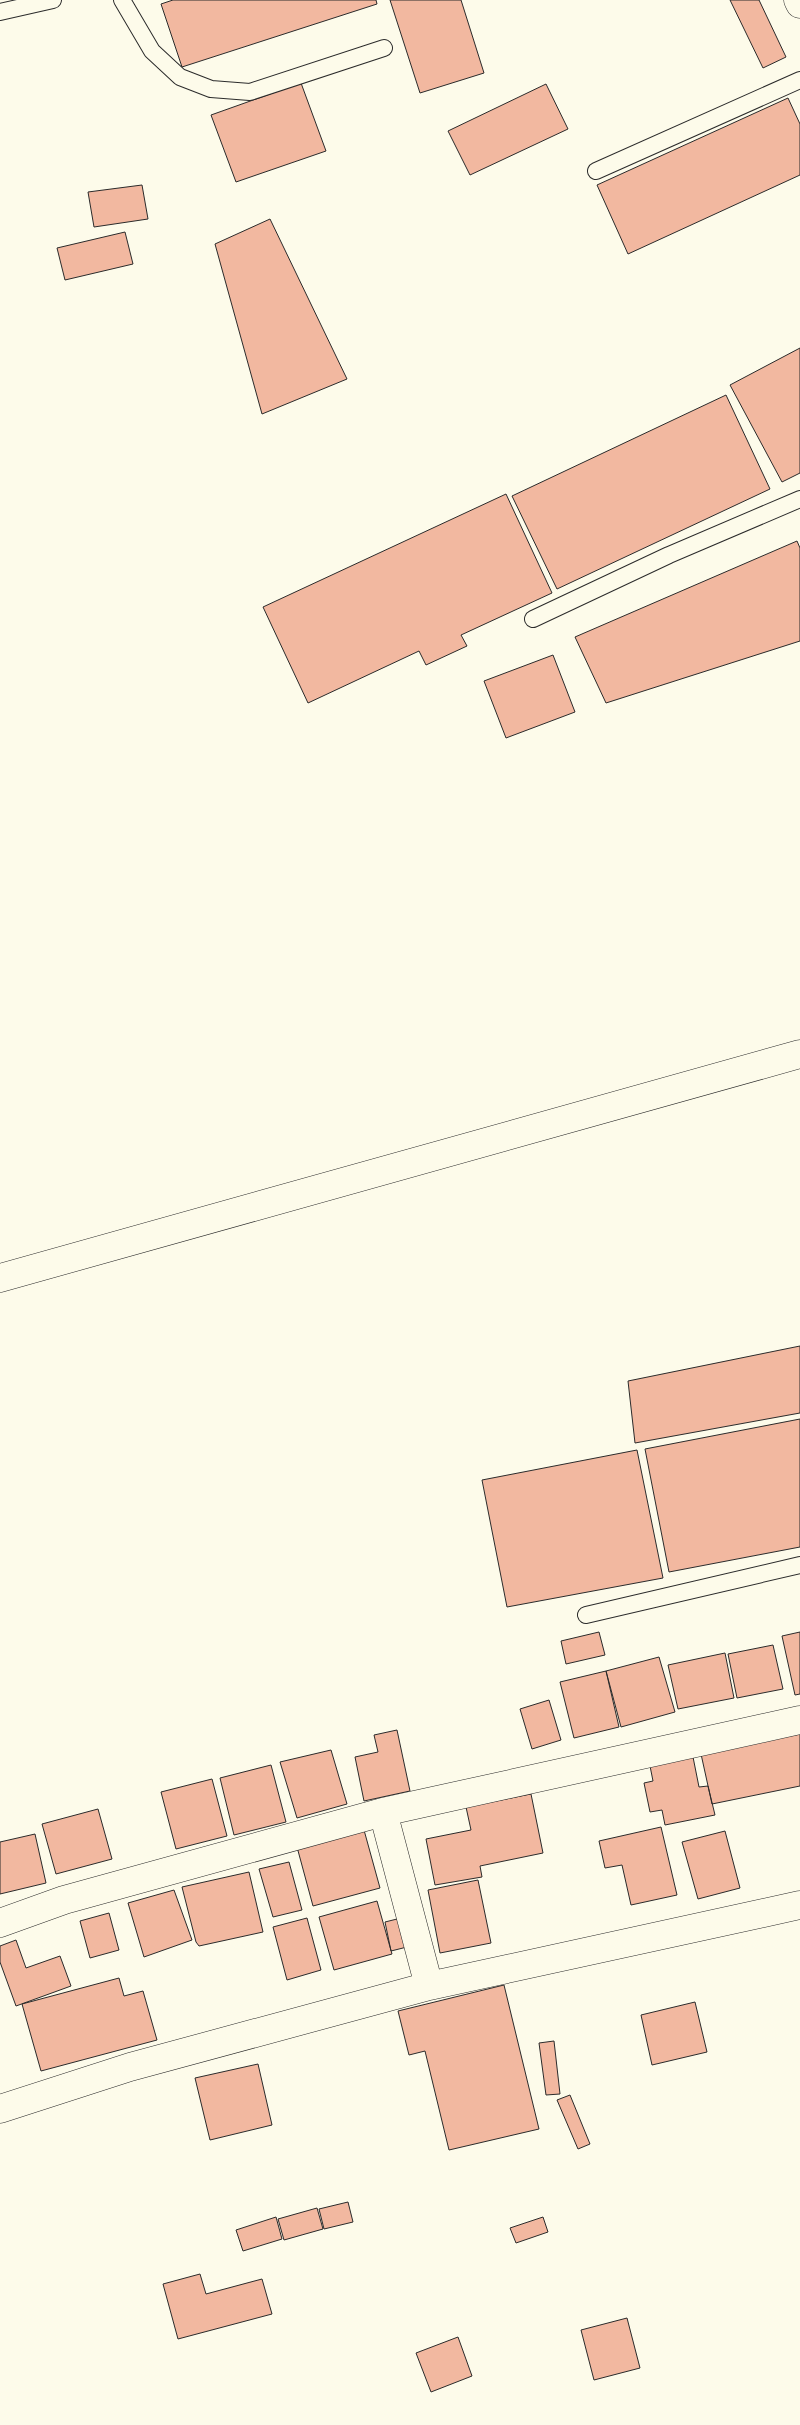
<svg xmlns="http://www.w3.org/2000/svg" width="800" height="2425" font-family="Mulish,sans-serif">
<rect width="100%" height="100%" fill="#fdfbea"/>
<path fill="#f2b8a0" stroke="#2b2b2b" d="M173,0H376L377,4L182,67L161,4Z
M390,0H461L484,73L420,93Z
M730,0H759L786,57L763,68Z
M301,83L326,151L236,182L211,115Z
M546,84L568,129L470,175L448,131Z
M788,98L800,124V175L628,254L597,185Z
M142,185L148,219L94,227L88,192Z
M270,219L347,379L262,414L215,244Z
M125,232L133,264L65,280L57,248Z
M800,348V473L782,482L730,385Z
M726,395L770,489L557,589L512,496Z
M506,494L552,593L461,635L467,646L426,665L419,651L308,703L263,607Z
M797,541L800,548V641L606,703L575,637Z
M553,655L575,712L506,738L484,681Z
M800,1346V1413L635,1443L628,1381Z
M800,1419V1547L669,1572L645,1449Z
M637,1450L663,1578L507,1607L482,1480Z
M599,1632L605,1655L566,1664L561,1641Z
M800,1632V1694L795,1695L782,1636Z
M773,1645L783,1689L737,1698L728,1654Z
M725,1653L734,1698L678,1709L668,1665Z
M659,1657L675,1712L621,1727L606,1671Z
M606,1671L619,1727L574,1738L560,1682Z
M549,1700L561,1740L532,1749L520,1709Z
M397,1730L410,1791L364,1801L355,1757L378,1752L374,1735Z
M800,1734V1786L712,1804L701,1754Z
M331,1750L347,1804L297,1818L280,1762Z
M693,1757L699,1787L708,1786L715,1815L665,1825L662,1810L650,1812L644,1783L653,1781L650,1766Z
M271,1765L286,1822L234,1835L220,1778Z
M212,1779L227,1836L176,1849L161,1792Z
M531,1794L543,1853L480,1866L482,1877L435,1885L426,1839L471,1830L466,1807Z
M98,1809L112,1859L56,1874L42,1824Z
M661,1827L677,1895L631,1905L622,1865L605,1868L599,1841Z
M364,1830L380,1888L313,1906L297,1847Z
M725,1831L740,1888L698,1899L682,1842Z
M35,1834L46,1883L0,1894V1842Z
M289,1862L302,1910L273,1917L259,1869Z
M249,1872L263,1932L199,1946L196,1942L182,1887Z
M478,1880L491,1943L440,1953L428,1890Z
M174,1890L192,1940L144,1957L128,1903Z
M377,1901L392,1954L334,1970L319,1917Z
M109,1913L119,1950L90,1958L80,1921Z
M307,1918L321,1970L287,1980L273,1927Z
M401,1918L407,1947L391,1951L385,1922Z
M16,1940L26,1968L60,1956L71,1986L16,2006L0,1962V1946Z
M119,1978L124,1996L143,1991L157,2040L41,2071L22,2004Z
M504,1985L539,2129L449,2150L425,2051L409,2055L398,2011Z
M695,2002L707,2052L652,2065L641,2015Z
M554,2041L560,2094L546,2095L539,2043Z
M258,2064L272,2125L210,2140L195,2078Z
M570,2095L590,2144L578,2149L557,2100Z
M348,2202L353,2222L324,2229L319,2209Z
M317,2208L323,2229L284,2240L278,2219Z
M276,2217L282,2239L243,2251L236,2230Z
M543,2217L548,2232L516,2243L510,2228Z
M200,2274L206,2294L262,2279L272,2314L178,2339L163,2284Z
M627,2318L640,2368L594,2380L581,2330Z
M458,2337L472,2376L431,2392L416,2353Z"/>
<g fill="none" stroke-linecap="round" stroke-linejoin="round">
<defs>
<path id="service" d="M122,0L152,51L180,77L211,89L250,92L384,48
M0,12L53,0
M596,171L800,80
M533,619L669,555L800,499
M586,1615L800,1565"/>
<path id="minor" d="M383,1812L429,1986
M0,1923L64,1900L383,1812L800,1720
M0,2109L130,2067L429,1986L800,1905"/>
<path id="tertiary" d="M798,0L800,4
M0,1278L800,1054"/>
</defs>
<use href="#service" stroke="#2b2b2b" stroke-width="18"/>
<use href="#minor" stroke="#2b2b2b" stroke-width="29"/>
<use href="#tertiary" stroke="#2b2b2b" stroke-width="29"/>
<use href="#service" stroke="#fdfbea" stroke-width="16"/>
<use href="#minor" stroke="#fdfbea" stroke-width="28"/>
<use href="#tertiary" stroke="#fdfbea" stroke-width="28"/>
</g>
</svg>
